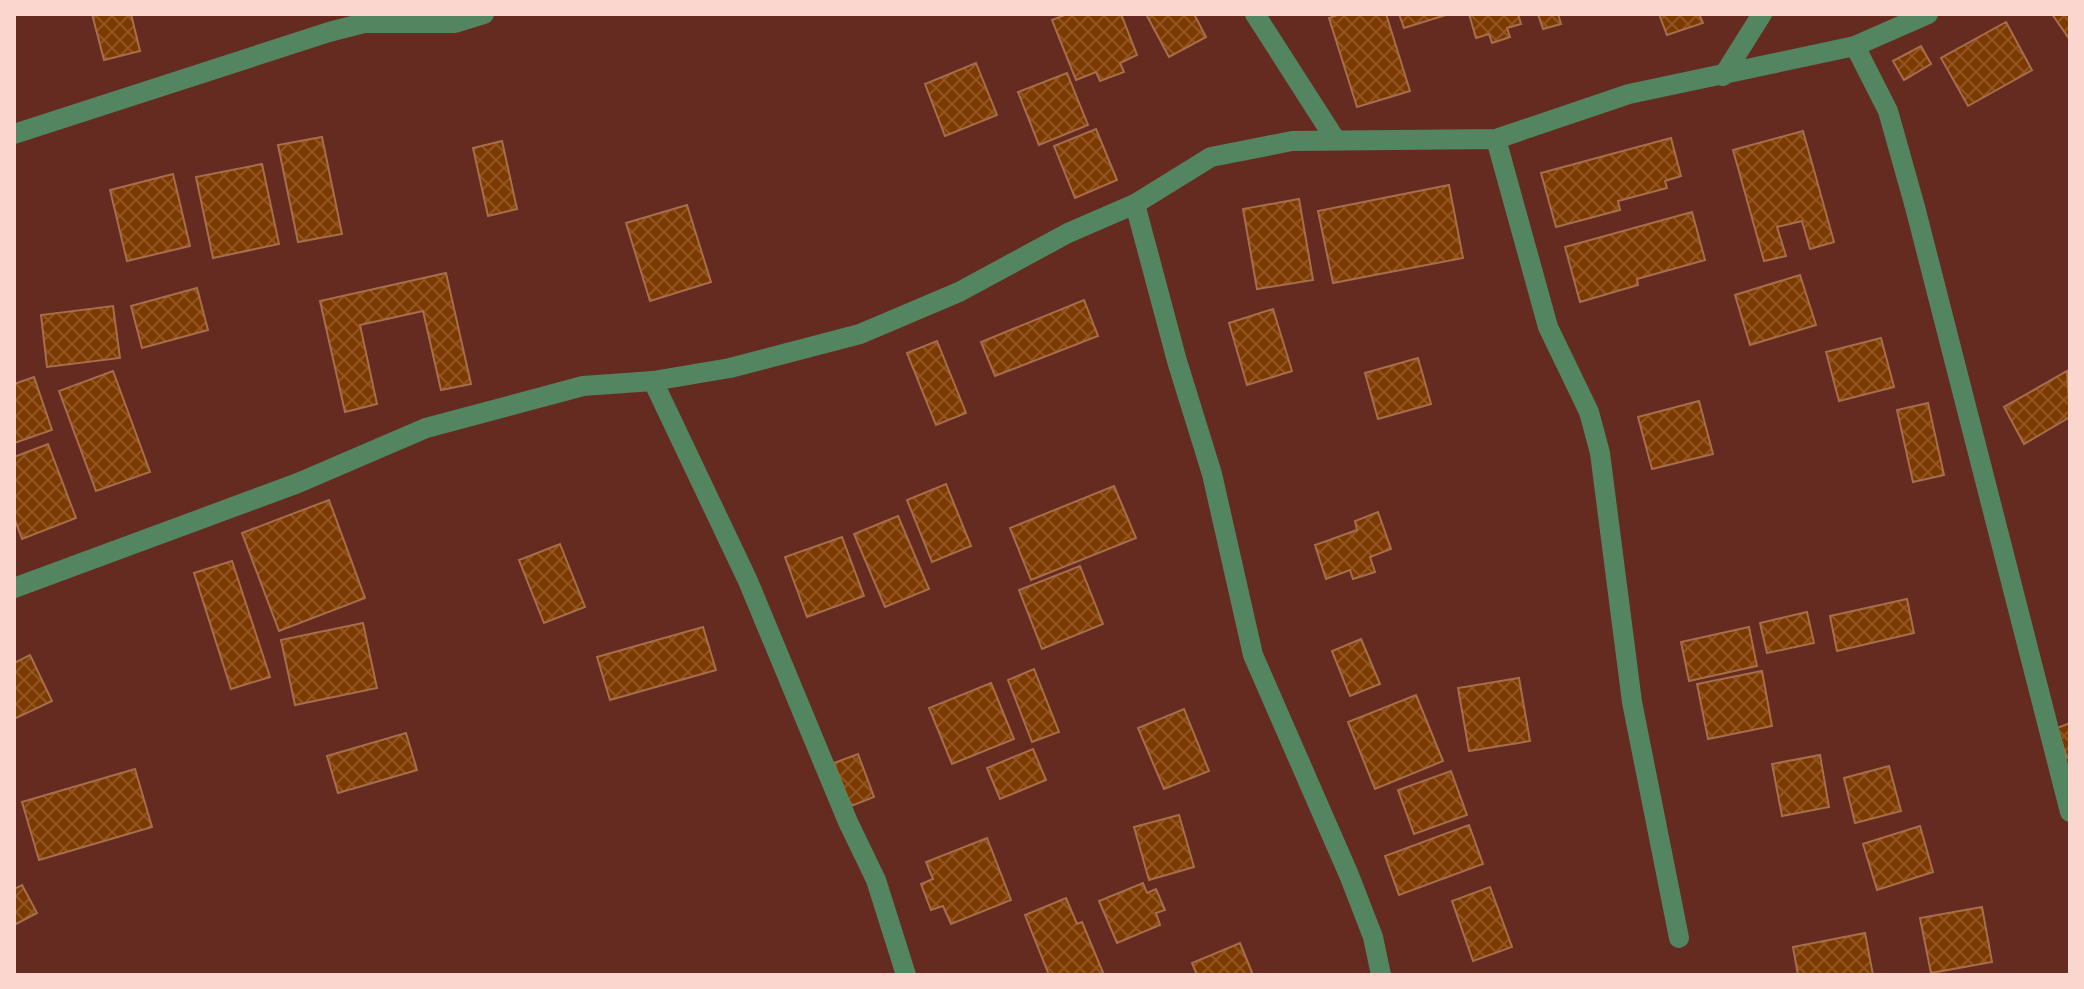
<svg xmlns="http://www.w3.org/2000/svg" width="2084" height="989" font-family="'Nunito Sans',sans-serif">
<defs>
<pattern id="building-cross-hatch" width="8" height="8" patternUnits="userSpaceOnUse" patternTransform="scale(2)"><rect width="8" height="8" fill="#7d3a00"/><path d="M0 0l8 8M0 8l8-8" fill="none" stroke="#905624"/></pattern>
</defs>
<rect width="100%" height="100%" fill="#652a20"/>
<path fill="url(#building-cross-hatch)" stroke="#a76e4b" stroke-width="2" d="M92,14H131L140,51L104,60Z
M1067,14H1121L1137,55L1120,63L1124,72L1100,81L1096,72L1076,80L1052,20Z
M1146,14H1194L1206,37L1169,57Z
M1340,14H1386L1410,91L1357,107L1329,18Z
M1399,14H1449L1404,28Z
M1469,14H1518L1521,24L1507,28L1510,37L1492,43L1489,34L1476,38Z
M1538,14H1558L1561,24L1543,29Z
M1659,14H1699L1703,23L1667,35Z
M2052,14H2070V40Z
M2006,22L2032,70L1968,106L1941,58Z
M1921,46L1931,64L1904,80L1893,61Z
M976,63L997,115L945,136L925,84Z
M1067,73L1088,125L1039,145L1018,92Z
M1096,129L1117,180L1075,198L1054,146Z
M1803,131L1834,242L1810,249L1802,221L1777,227L1786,256L1764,261L1733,150Z
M322,137L342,234L298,242L278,145Z
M1671,138L1681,176L1665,181L1667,188L1618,201L1620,210L1556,227L1541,173Z
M502,141L517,209L488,216L473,148Z
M262,164L279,244L213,258L196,177Z
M173,174L190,246L127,261L110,190Z
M1449,185L1463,258L1333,283L1318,211Z
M1299,199L1313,280L1257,289L1243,209Z
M687,205L711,282L650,301L626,223Z
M1692,212L1705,260L1637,279L1638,285L1580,302L1565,247Z
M446,273L471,384L441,390L423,311L360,325L377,404L345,412L320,301Z
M1800,275L1816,325L1750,345L1735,295Z
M197,288L208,330L142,348L131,306Z
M1084,300L1098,336L995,376L981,342Z
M113,306L120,358L47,367L41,315Z
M1273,309L1292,371L1247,385L1229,323Z
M1881,338L1894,387L1839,401L1826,352Z
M937,341L966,413L936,425L907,353Z
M1418,358L1431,404L1378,419L1365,373Z
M113,371L150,472L96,491L59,391Z
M2067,371L2070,417L2024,444L2004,407Z
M34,377L52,430L14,443V384Z
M1699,401L1713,454L1652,469L1638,417Z
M1928,403L1944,475L1913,482L1897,410Z
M48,444L76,518L22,539L14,517V457Z
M946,484L971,546L932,562L907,500Z
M1114,486L1136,538L1031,580L1010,528Z
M329,500L365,598L279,631L242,533Z
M1378,512L1391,549L1370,557L1375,572L1353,579L1350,570L1326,579L1315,545L1357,530L1355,521Z
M898,516L929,589L885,607L854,534Z
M842,537L864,596L807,617L785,557Z
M560,544L585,607L544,623L519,560Z
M232,561L270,677L231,689L194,573Z
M1080,566L1103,624L1042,649L1019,590Z
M1907,599L1914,633L1837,651L1830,616Z
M1807,612L1814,643L1767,653L1760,623Z
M363,623L377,688L295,705L281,640Z
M703,627L716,670L610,700L597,657Z
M1749,627L1757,666L1689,681L1681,642Z
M1361,639L1380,684L1350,696L1332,651Z
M30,655L52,701L14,719V663Z
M1034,669L1059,732L1032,742L1008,680Z
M1762,671L1772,726L1708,739L1697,684Z
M1519,678L1530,741L1469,751L1458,688Z
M991,683L1014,739L952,764L929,708Z
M1416,695L1443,761L1375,789L1348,722Z
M1184,709L1209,771L1164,789L1138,728Z
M2070,723V757L2067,758L2057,728Z
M406,733L417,770L338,793L327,756Z
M1033,749L1046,780L1000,799L987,768Z
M858,754L874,797L851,806L834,763Z
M1820,755L1829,807L1782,816L1772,764Z
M1889,766L1901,811L1855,823L1844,778Z
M135,769L152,827L39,860L22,802Z
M1451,771L1467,815L1414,834L1398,790Z
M1179,815L1194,867L1149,880L1134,827Z
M1469,825L1483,864L1399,895L1385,856Z
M1920,826L1933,872L1877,890L1863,844Z
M987,838L1011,900L951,924L943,906L931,910L921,884L933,879L926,862Z
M1143,883L1147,893L1156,889L1165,910L1156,913L1160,925L1117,943L1099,901Z
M22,885L37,913L14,925V889Z
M1490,887L1512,947L1473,961L1452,901Z
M1066,898L1077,924L1082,922L1104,975H1049L1025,915Z
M1982,907L1992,962L1931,973L1920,918Z
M1865,933L1873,975H1798L1793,947Z
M1240,943L1253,975H1197L1192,963Z"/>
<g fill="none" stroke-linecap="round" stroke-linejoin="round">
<path stroke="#538561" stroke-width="20" d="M1255,14L1335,139
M1855,46L1888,111L1915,207L2070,812
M1723,76L1762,14
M14,134L329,32L364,23H455L484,14
M1496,139L1548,327L1589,412L1600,453L1632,702L1679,938
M1135,204L1177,361L1212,474L1253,655L1349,875L1373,937L1381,975
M653,381L748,581L848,822L876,880L906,975
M14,588L298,483L426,428L583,386L653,381L730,368L860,334L959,292L1068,233L1135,204L1211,157L1292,141L1496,139L1629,94L1855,46L1928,14"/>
</g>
<rect width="2084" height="989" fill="none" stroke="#fbd6ce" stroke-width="32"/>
</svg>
